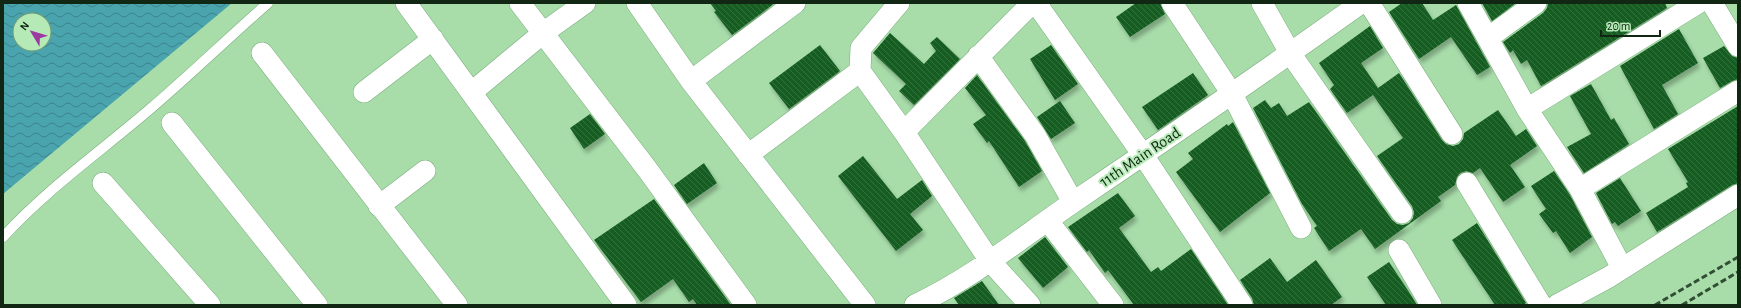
<svg xmlns="http://www.w3.org/2000/svg" width="1741" height="308" font-family="'Alegreya Sans',sans-serif">
<defs>
<pattern id="water-waves" width="16" height="10" patternUnits="userSpaceOnUse"><rect width="16" height="10" fill="#4aa4ae"/><path d="M0 5q4-4 8 0t8 0" fill="none" stroke="#3c858c"/></pattern>
<pattern id="building-back-hatch" width="6" height="6" patternUnits="userSpaceOnUse"><rect width="6" height="6" fill="#155d21"/><path d="M-1 5l2 2M0 0l6 6M5-1l2 2" fill="none" stroke="#36703f"/></pattern>
<filter id="shadow"><feDropShadow dx="2.5" dy="4.5" stdDeviation="2" flood-color="#0004"/></filter>
</defs>
<rect width="100%" height="100%" fill="#a8ddaa"/>
<path fill="url(#water-waves)" fill-rule="evenodd" d="M3,3H232L3,194ZM20,20H44V44H20Z"/>
<path fill="url(#building-back-hatch)" filter="url(#shadow)" d="M710,3H775L732,35L714,12L716,11Z
M1136,3H1160L1165,14L1130,37L1116,17Z
M1402,3H1422L1433,20L1456,5L1490,67L1477,75L1451,37L1419,59L1389,12Z
M1482,3H1516L1492,21Z
M1548,3H1665L1667,8L1541,86L1527,60L1521,64L1513,50L1510,53L1503,42L1543,13L1547,8Z
M1370,26L1383,48L1361,63L1378,88L1399,73L1442,140L1446,144L1453,146L1459,144L1463,139L1464,133L1498,110L1516,136L1526,129L1537,146L1510,165L1525,187L1503,202L1480,168L1473,173L1466,171L1460,173L1457,177L1455,185L1438,197L1441,201L1375,249L1361,229L1329,251L1314,228L1317,226L1302,204L1253,108L1265,100L1271,108L1279,103L1287,116L1309,102L1392,220L1397,224L1403,225L1409,223L1413,218L1414,212L1412,206L1377,156L1403,138L1373,95L1347,113L1330,89L1334,85L1319,63Z
M1679,29L1698,63L1662,85L1678,114L1654,129L1620,66Z
M890,33L924,64L936,51L930,43L937,37L960,59L914,105L899,91L906,84L873,53Z
M820,45L840,71L789,109L769,83Z
M1051,45L1078,84L1055,100L1030,59Z
M1724,46L1732,56L1738,58V79L1732,81L1720,88L1703,58Z
M1193,73L1208,95L1158,130L1142,107Z
M977,75L1025,141L1042,171L1019,187L989,141L987,143L973,124L986,115L965,88Z
M1591,84L1611,120L1614,118L1629,144L1584,173L1567,147L1591,134L1570,96Z
M1060,101L1075,123L1051,139L1037,117Z
M1738,106V183L1732,185L1657,232L1646,213L1688,187L1686,183L1688,182L1668,149Z
M590,114L605,134L584,149L570,128Z
M1233,122L1270,193L1220,232L1176,172L1193,159L1188,153L1227,124L1228,126Z
M863,156L897,199L922,180L932,196L910,214L923,230L896,251L838,176Z
M704,163L717,183L687,204L674,185Z
M1554,171L1570,195L1592,237L1570,253L1556,231L1553,233L1539,214L1546,209L1531,186Z
M1620,178L1641,211L1618,226L1615,222L1612,224L1596,193Z
M1118,193L1135,216L1119,228L1151,272L1158,267L1161,271L1191,249L1228,305H1134L1108,270L1105,273L1089,250L1087,252L1068,227Z
M654,199L731,305H697L693,299L689,302L673,279L641,302L594,240Z
M1477,223L1526,303L1523,305H1495L1452,240Z
M1045,237L1068,267L1043,288L1018,258Z
M1270,258L1287,282L1316,260L1342,297L1331,305H1254L1252,298L1240,280Z
M1389,262L1409,292L1417,305H1386L1367,277Z
M982,281L999,305H959L954,298Z"/>
<g fill="none" stroke-linecap="round" stroke-linejoin="round">
<defs>
<path id="lane" d="M3,237C47,189 101,151 150,109C190,75 228,38 268,3"/>
<path id="street" d="M406,3L626,305
M520,3L647,169L746,305
M637,3L691,81L865,305
M899,3L861,48L860,71L904,132L990,261L1030,305
M1036,3L1143,155L1242,305
M1172,3L1232,94L1301,228
M1262,3L1290,53L1402,213
M1369,3L1452,134
M1468,3L1527,109L1580,189L1622,268
M1712,3L1738,46
M1488,38L1536,3
M262,53L457,305
M978,56L1035,135L1073,202
M691,81L795,3
M364,92L433,39
M472,92L543,33L585,3
M1527,109L1698,3
M172,123L317,305
M904,132L1032,3
M748,155L860,71
M103,183L210,305
M1467,183L1541,305
M1580,189L1738,91
M379,206L425,171
M1048,221L1113,305
M1399,250L1431,305
M915,305C973,278 1022,237 1075,201C1171,136 1267,70 1361,3
M1557,305L1609,277L1738,195"/>
</defs>
<use href="#lane" stroke="#7aae7d" stroke-width="11"/>
<use href="#street" stroke="#7aae7d" stroke-width="22"/>
<use href="#lane" stroke="#fff" stroke-width="10"/>
<use href="#street" stroke="#fff" stroke-width="21"/>
<path stroke="#314d33" stroke-width="3" stroke-dasharray="6 3" stroke-linecap="butt" d="M1655,305L1738,257
M1682,305L1738,272"/>
</g>
<g text-anchor="middle" dominant-baseline="central" stroke-width="4" stroke-linejoin="round" paint-order="stroke">
<g font-size="16" fill="#112613" stroke="#b5eab7">
<text transform="translate(1140 157) rotate(-34)">11th Main Road</text>
</g>
</g>
<rect width="1741" height="308" fill="none" stroke="#112613" stroke-width="8"/>
<g transform="translate(32 32) rotate(308)"><circle r="19" fill="#b5eab7" stroke="#739c75"/>
<path d="M0-3L7 15L0 10L-7 15Z" fill="#9c3aa1"/>
<text y="-6" font-size="11" font-weight="bold" text-anchor="middle" fill="#112613">N</text>
</g>
<path d="M1601 30v6h59v-6" fill="none" stroke="#112613" stroke-width="2"/>
<text x="1607" y="30" font-size="12" fill="#112613" stroke="#b5eab7" stroke-width="3" paint-order="stroke">20 m</text>
</svg>
